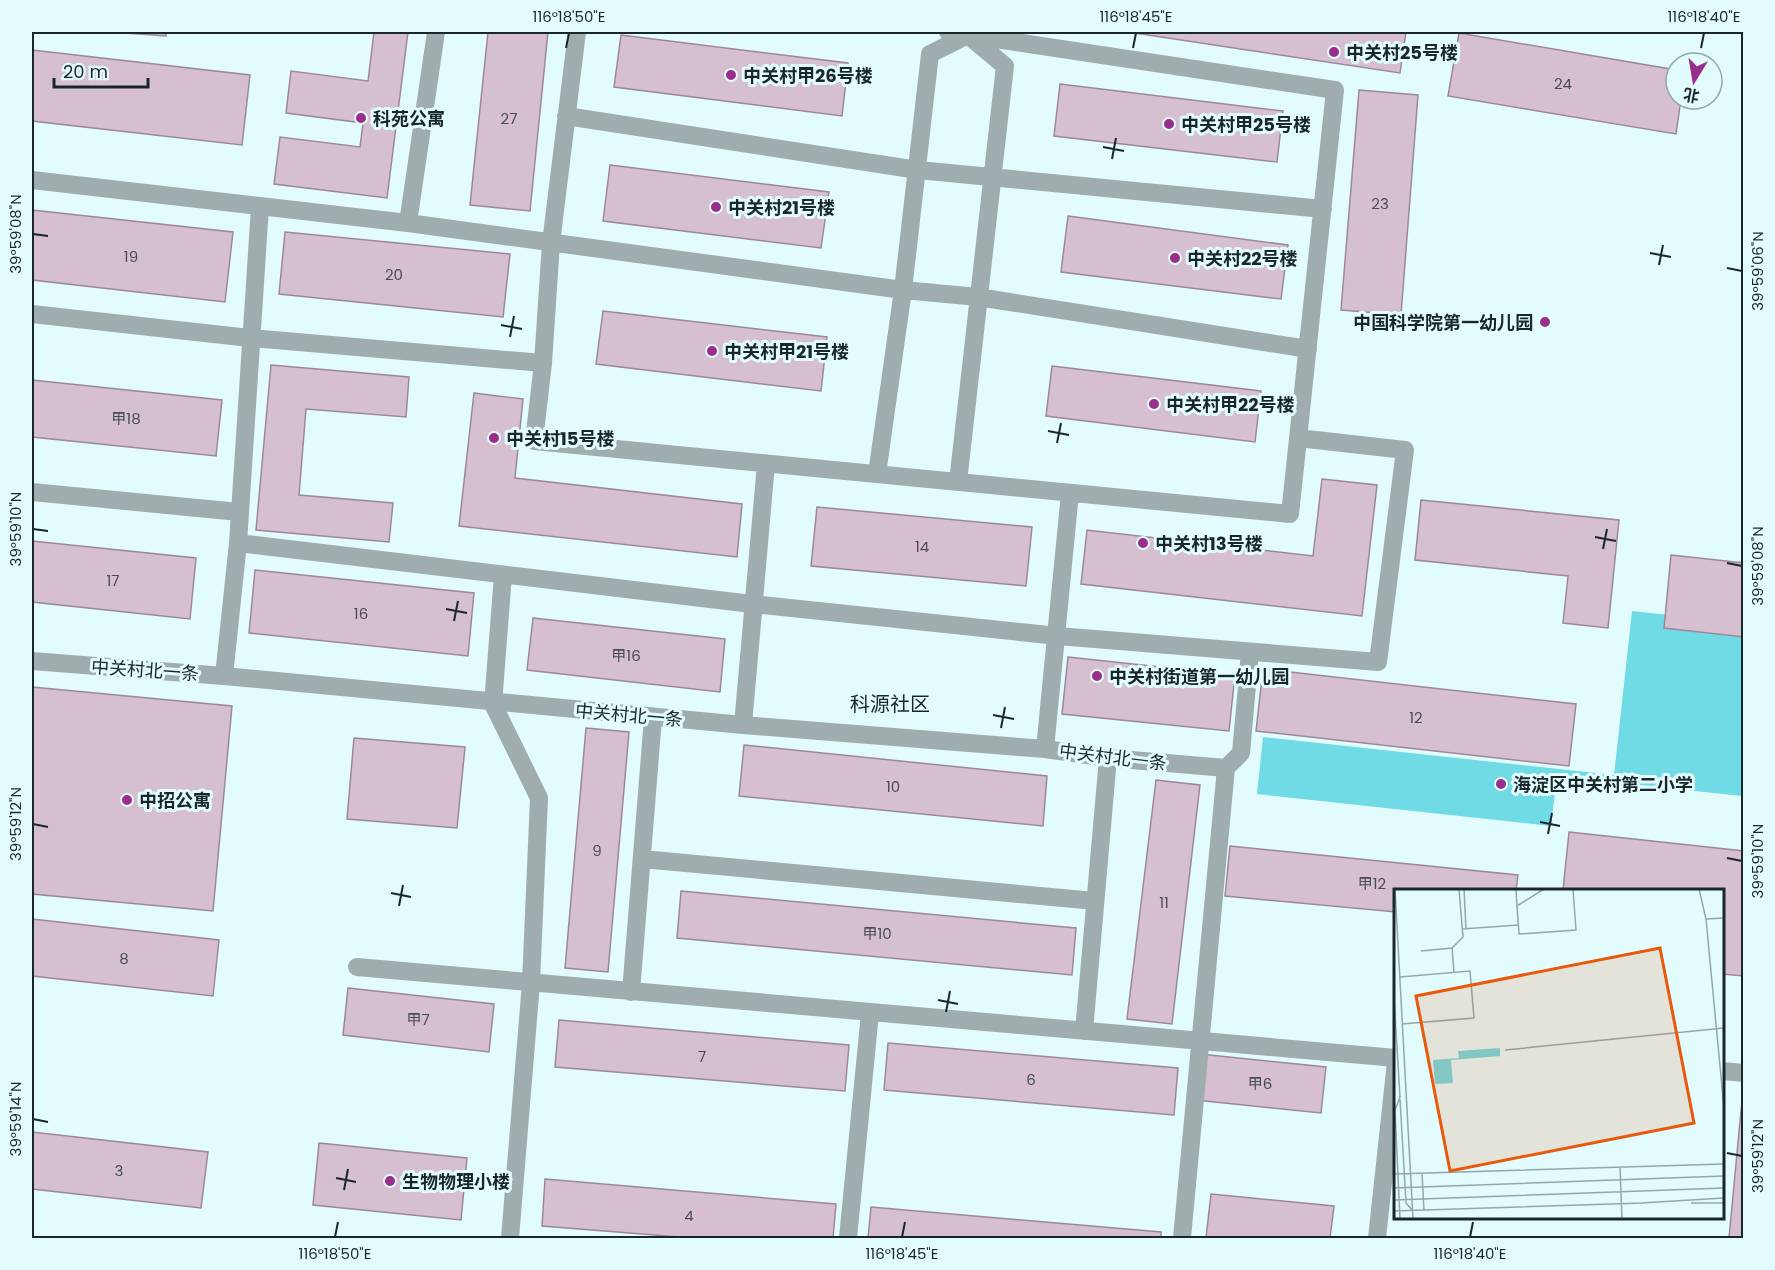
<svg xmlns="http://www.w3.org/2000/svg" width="1775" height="1270" font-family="Poppins,'Noto Sans SC',sans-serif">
<rect width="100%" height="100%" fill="#e2fcfe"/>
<path fill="#70dbe4" d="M1632,611L1743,623L1741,796L1557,776L1551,826L1257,794L1263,737L1614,775Z"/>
<path fill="#d5bfd0" stroke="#9d8899" stroke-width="1.5" d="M111,32H166V36Z
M374,32H408L387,198L274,184L280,137L360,147L363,123L286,113L291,71L368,81Z
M488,32H548L530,211L470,205Z
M1128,32H1406L1400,73Z
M1459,33L1676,70V99H1681L1676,134L1448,96Z
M621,35L848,63L842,116L614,87Z
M32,50L250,75L242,145L32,121Z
M1060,84L1283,111L1277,162L1054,136Z
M1359,90L1418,95L1401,315L1341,310Z
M610,165L829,192L821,248L603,221Z
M32,210L233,232L225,302L32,280Z
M1068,216L1288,245L1281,299L1061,272Z
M285,232L510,254L503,317L279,294Z
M603,311L827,337L821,391L596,364Z
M271,365L409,377L406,417L306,409L299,495L393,503L389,542L256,530Z
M1052,366L1261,391L1255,442L1046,416Z
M32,380L222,400L216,456L32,437Z
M474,393L523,399L515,478L742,504L737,557L459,526Z
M1322,479L1377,485L1362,616L1081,584L1087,530L1313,556Z
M1421,500L1619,520L1608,628L1563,623L1568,576L1415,560Z
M817,507L1032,527L1026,586L811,566Z
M32,541L196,558L190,619L32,602Z
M1671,555L1744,563V637L1664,628Z
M255,570L474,593L468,656L249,633Z
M533,618L725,639L720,692L527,670Z
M1068,657L1235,675L1229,731L1062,714Z
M1263,669L1576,704L1569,766L1256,731Z
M32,687L232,706L213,911L32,894Z
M586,728L629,732L608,972L565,968Z
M354,738L465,747L457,828L347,819Z
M744,745L1047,776L1043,826L739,796Z
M1156,780L1200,785L1172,1024L1127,1019Z
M1569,832L1744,851V976L1722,974V890H1563Z
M1230,846L1518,875L1516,890H1396V912L1225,896Z
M681,891L1076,928L1072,975L677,938Z
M32,919L219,940L213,996L32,976Z
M348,988L494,1004L489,1052L343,1035Z
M559,1020L849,1045L845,1091L555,1067Z
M888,1043L1178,1068L1174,1115L884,1090Z
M1200,1054L1326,1067L1321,1113L1196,1100Z
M1743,1090L1744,1238H1729Z
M32,1132L208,1152L201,1208L32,1189Z
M319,1143L467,1158L461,1220L313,1205Z
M545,1179L836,1204L833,1238H692L542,1226Z
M1211,1194L1334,1206L1330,1238H1206Z
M871,1207L1161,1232V1238H868Z"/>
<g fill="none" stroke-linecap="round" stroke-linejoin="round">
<path stroke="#a0adaf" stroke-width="18" d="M577,32L551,243L543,363L534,441L1290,514L1335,90L948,32
M566,116L918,170L1323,209
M32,180L408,223L903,290L978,297L1308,349
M408,223L436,32
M32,314L250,338L543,363
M877,474L903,290L930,54L968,35
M958,482L1005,66L969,36
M32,492L239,512
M238,543L752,604L1058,636L1378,662L1405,450L1298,438
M503,575L493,704L539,798L531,983L510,1238
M32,661L224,676L743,725L1045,749L1108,758L1226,768
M224,676L238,543L260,207
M743,725L766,464
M1045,749L1070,493
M642,859L1095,901
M357,967L1396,1058
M631,992L653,718
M1084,1031L1108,758
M1722,1071L1744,1073
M848,1238L870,1013
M1182,1238L1226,768L1241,753L1250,652
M1377,1238L1396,1062"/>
</g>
<path fill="none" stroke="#1a2728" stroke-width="2" d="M566,48L569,33M1133,48L1136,33M1701,48L1704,33M1103,147L1124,151M1112,159L1116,138M33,234L48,236M1650,253L1671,257M1659,265L1663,245M1727,268L1742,271M501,325L522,329M510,337L514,316M1048,431L1069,435M1057,443L1061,423M33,529L48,531M1595,537L1616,541M1603,549L1607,529M1727,563L1742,566M446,609L467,613M454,621L458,601M993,715L1014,719M1001,728L1005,707M1540,822L1560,826M33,824L48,827M1548,834L1552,813M1727,858L1742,861M391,893L411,897M399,906L403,885M938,1000L958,1004M946,1012L950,991M33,1119L48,1122M1727,1153L1742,1156M336,1178L356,1182M344,1190L348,1169M335,1237L338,1222M902,1237L905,1222M1470,1237L1473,1222"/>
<g fill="#9b2d8d" stroke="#e2fcfe" stroke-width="2">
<circle cx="1334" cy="52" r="6"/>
<circle cx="731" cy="75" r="6"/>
<circle cx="361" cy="118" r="6"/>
<circle cx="1169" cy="124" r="6"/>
<circle cx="716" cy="207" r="6"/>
<circle cx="1175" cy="258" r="6"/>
<circle cx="1545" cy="322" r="6"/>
<circle cx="712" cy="351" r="6"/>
<circle cx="1154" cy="404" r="6"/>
<circle cx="494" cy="438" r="6"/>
<circle cx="1143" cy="543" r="6"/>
<circle cx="1097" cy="676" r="6"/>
<circle cx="1501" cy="784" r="6"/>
<circle cx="127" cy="800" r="6"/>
<circle cx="390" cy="1181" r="6"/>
</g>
<g text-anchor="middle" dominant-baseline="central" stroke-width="6" stroke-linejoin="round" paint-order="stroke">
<g font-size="15" fill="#494d52">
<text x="1563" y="83">24</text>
<text x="509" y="118">27</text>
<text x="1380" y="203">23</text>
<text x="131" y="256">19</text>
<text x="394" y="274">20</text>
<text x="126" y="418">甲18</text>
<text x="922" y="546">14</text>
<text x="113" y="580">17</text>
<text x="361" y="613">16</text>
<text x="626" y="655">甲16</text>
<text x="1416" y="717">12</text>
<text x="893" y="786">10</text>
<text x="597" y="850">9</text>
<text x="1372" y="883">甲12</text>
<text x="1164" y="902">11</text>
<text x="877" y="933">甲10</text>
<text x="124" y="958">8</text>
<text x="418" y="1019">甲7</text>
<text x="702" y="1056">7</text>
<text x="1031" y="1079">6</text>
<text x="1260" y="1083">甲6</text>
<text x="119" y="1170">3</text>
<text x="689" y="1215">4</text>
</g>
<g font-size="18" font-weight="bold" fill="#1a2728" stroke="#e2fcfe" text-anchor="start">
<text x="1346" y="52">中关村25号楼</text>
<text x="743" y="75">中关村甲26号楼</text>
<text x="373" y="118">科苑公寓</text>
<text x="1181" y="124">中关村甲25号楼</text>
<text x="728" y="207">中关村21号楼</text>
<text x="1187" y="258">中关村22号楼</text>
<text x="1533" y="322" text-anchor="end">中国科学院第一幼儿园</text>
<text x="724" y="351">中关村甲21号楼</text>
<text x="1166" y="404">中关村甲22号楼</text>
<text x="506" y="438">中关村15号楼</text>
<text x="1155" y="543">中关村13号楼</text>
<text x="1109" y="676">中关村街道第一幼儿园</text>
<text x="1513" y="784">海淀区中关村第二小学</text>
<text x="139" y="800">中招公寓</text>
<text x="402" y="1181">生物物理小楼</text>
</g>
<g font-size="18" fill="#1a2728" stroke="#e2fcfe">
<text transform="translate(145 670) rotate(4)">中关村北一条</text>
<text transform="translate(629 715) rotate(5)">中关村北一条</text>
<text transform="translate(1113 757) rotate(7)">中关村北一条</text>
</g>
<g font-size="20" fill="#1a2728" stroke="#e2fcfe">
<text x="890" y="704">科源社区</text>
</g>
</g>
<g transform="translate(1394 889)">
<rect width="330" height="330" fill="#e2fcfe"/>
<path d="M106,159V167L57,171L59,194L41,195L39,171L65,169L64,162Z" fill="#70dbe4"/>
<path fill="none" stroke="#92a7a8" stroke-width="1.5" d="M1,0L19,330M70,0L72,40M122,0L123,17L150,0M305,0L312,30L330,219M123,17L125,45L182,41L179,0M312,30L330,29M68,40L124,36M58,59L60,84M27,62L58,59L69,48L65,0M6,88L76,82L80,129L8,135M0,109L6,208L1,221L6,330M111,161L330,139M6,210L12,314L19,322M226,278L228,330M28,284L30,322M0,285L330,275M0,299L330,287M0,311L330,299M247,314L330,309M297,314H330M0,322L249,314"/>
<path fill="#e8590c" fill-opacity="0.15" stroke="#e8590c" stroke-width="3" d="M266,59L300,234L56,282L22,107Z"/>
<rect width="330" height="330" fill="none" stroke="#1a2728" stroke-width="3"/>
</g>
<rect width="1775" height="1270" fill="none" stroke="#e2fcfe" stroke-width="66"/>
<g transform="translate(1694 81) rotate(191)"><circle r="28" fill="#e2fcfe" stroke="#92a7a8" stroke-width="1.5"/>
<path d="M0-4.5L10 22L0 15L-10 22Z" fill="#9b2d8d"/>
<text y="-9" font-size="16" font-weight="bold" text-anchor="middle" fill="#1a2728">北</text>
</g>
<path d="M54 78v9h94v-9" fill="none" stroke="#1a2728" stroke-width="3"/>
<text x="63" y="78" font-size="18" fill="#1a2728" stroke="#e2fcfe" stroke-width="4.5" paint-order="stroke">20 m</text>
<rect x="33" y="33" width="1709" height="1204" fill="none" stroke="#1a2728" stroke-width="2"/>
<g font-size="15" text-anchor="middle" fill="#1a2728">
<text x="569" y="22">116°18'50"E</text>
<text x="1136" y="22">116°18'45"E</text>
<text x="1704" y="22">116°18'40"E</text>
<text transform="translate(16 234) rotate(-90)" y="5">39°59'08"N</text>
<text transform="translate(1758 271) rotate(-90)" y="5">39°59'06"N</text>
<text transform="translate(16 529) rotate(-90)" y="5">39°59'10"N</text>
<text transform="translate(1758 566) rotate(-90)" y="5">39°59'08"N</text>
<text transform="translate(16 824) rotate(-90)" y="5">39°59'12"N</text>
<text transform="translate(1758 861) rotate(-90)" y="5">39°59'10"N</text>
<text transform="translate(16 1119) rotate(-90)" y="5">39°59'14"N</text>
<text transform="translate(1758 1156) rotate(-90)" y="5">39°59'12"N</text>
<text x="335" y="1259">116°18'50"E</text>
<text x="902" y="1259">116°18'45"E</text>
<text x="1470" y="1259">116°18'40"E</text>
</g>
</svg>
